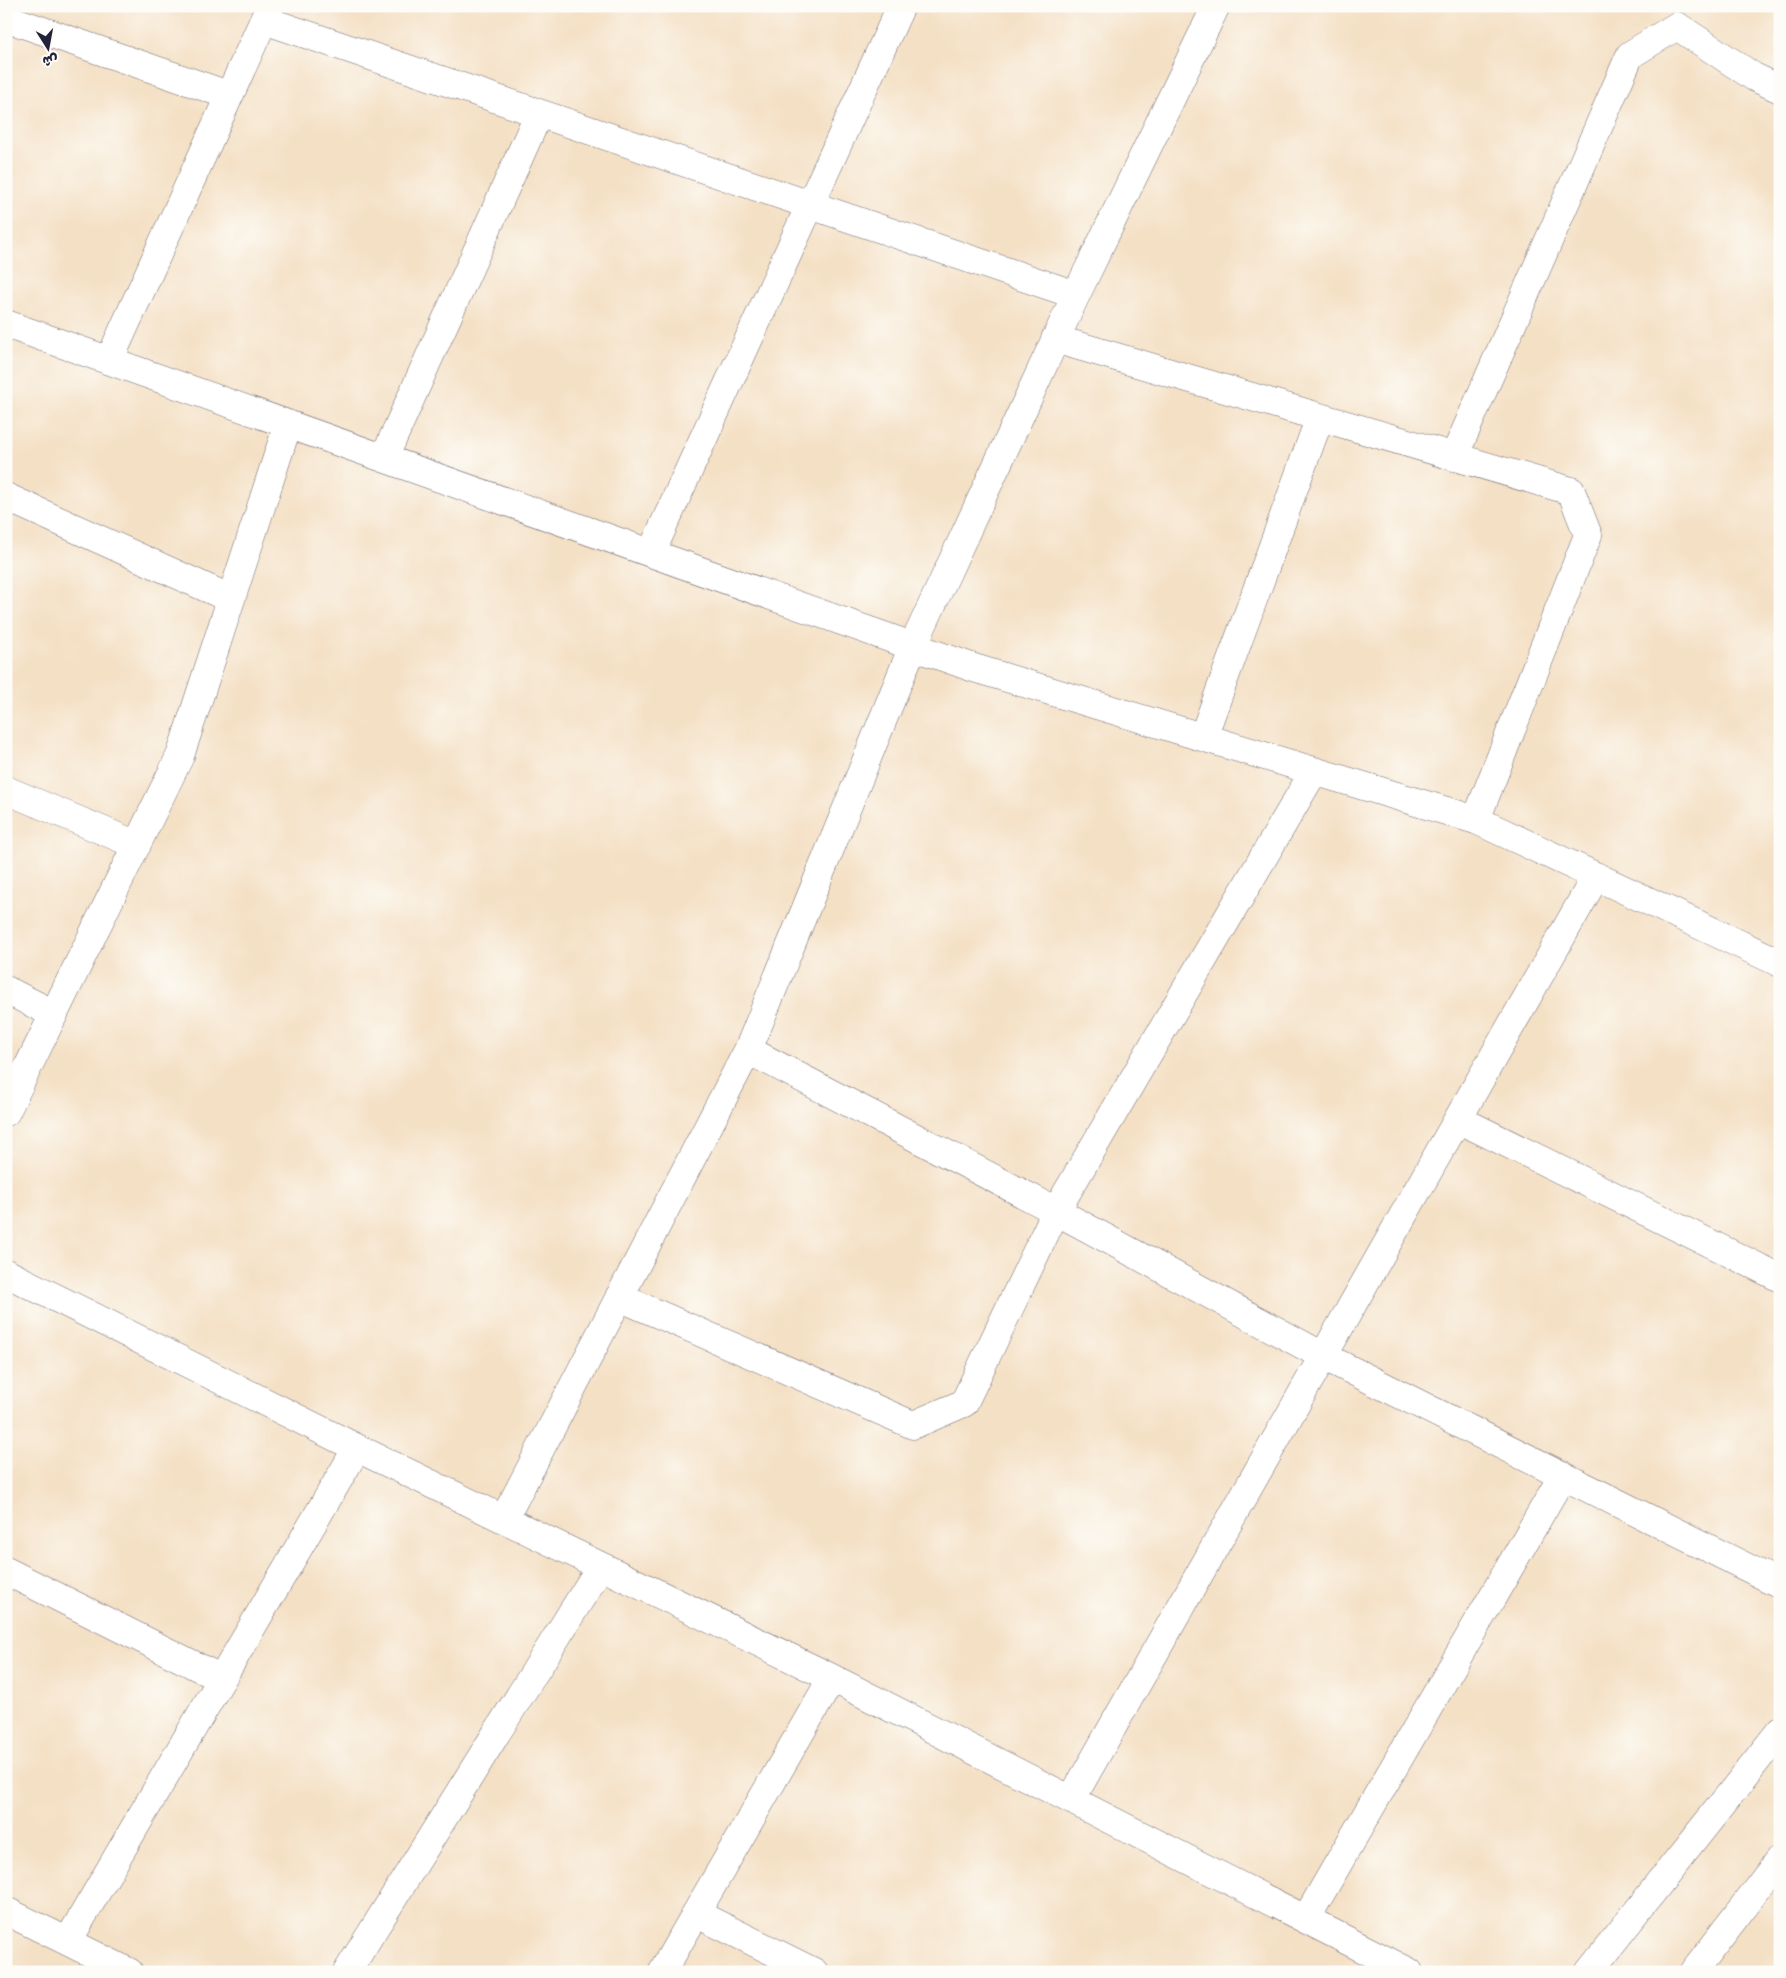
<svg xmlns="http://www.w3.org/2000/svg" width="1786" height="1978" font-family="'Indie Flower','Playpen Sans Arabic',sans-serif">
<rect width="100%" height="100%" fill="#fdfcf7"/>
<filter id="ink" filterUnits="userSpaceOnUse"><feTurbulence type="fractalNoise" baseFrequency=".02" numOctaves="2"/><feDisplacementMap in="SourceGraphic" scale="10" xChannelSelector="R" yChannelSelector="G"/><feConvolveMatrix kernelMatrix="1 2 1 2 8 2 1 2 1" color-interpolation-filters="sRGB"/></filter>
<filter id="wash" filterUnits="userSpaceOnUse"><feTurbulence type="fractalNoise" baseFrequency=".0096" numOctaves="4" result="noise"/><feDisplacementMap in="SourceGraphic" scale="20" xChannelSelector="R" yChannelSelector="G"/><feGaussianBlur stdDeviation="1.12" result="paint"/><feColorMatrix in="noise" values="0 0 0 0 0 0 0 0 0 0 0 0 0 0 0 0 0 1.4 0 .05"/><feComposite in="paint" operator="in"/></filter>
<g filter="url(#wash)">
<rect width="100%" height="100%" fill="#f4e0c5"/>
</g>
<g filter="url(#ink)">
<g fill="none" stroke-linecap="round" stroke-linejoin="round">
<defs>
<path id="street" d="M6,18L228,95
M264,20L1076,295
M6,324L974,668L1476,820L1780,963
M1055,339L1571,491L1588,535L1476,820
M109,361L270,6
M1454,457L1630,55L1677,26L1754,77L1780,89
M384,458L539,113
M6,497L231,599
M651,553L901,6
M1203,737L1320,417
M6,790L137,845
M6,990L54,1014
M748,1050L1056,1211L1314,771
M6,1112L180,756L288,424
M1458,1119L1780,1278
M6,1273L357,1448L832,1678L1409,1972
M619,1297L913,1425L964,1403L1056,1211L1323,1356L1780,1584
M504,1519L748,1050L913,646L1076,295L1216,6
M6,1571L222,1679
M1071,1800L1596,876
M697,1914L814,1972
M1306,1919L1563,1475
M68,1941L357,1448
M347,1972L601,1566
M662,1972L832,1678"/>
<path id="secondary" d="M6,1911L129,1972
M1589,1972L1780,1731
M1693,1972L1780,1859"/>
</defs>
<use href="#street" stroke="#6c646b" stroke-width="29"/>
<use href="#secondary" stroke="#6c646b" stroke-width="29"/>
<use href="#street" stroke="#fff" stroke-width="28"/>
<use href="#secondary" stroke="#fff" stroke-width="28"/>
</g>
</g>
<rect width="1786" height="1978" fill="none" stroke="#fdfcf7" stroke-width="25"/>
<g transform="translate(48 48) rotate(169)" stroke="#fdfcf7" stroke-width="4" paint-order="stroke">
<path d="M0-4L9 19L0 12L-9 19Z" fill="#22223b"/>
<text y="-8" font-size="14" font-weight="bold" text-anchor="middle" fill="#22223b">ش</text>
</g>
</svg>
